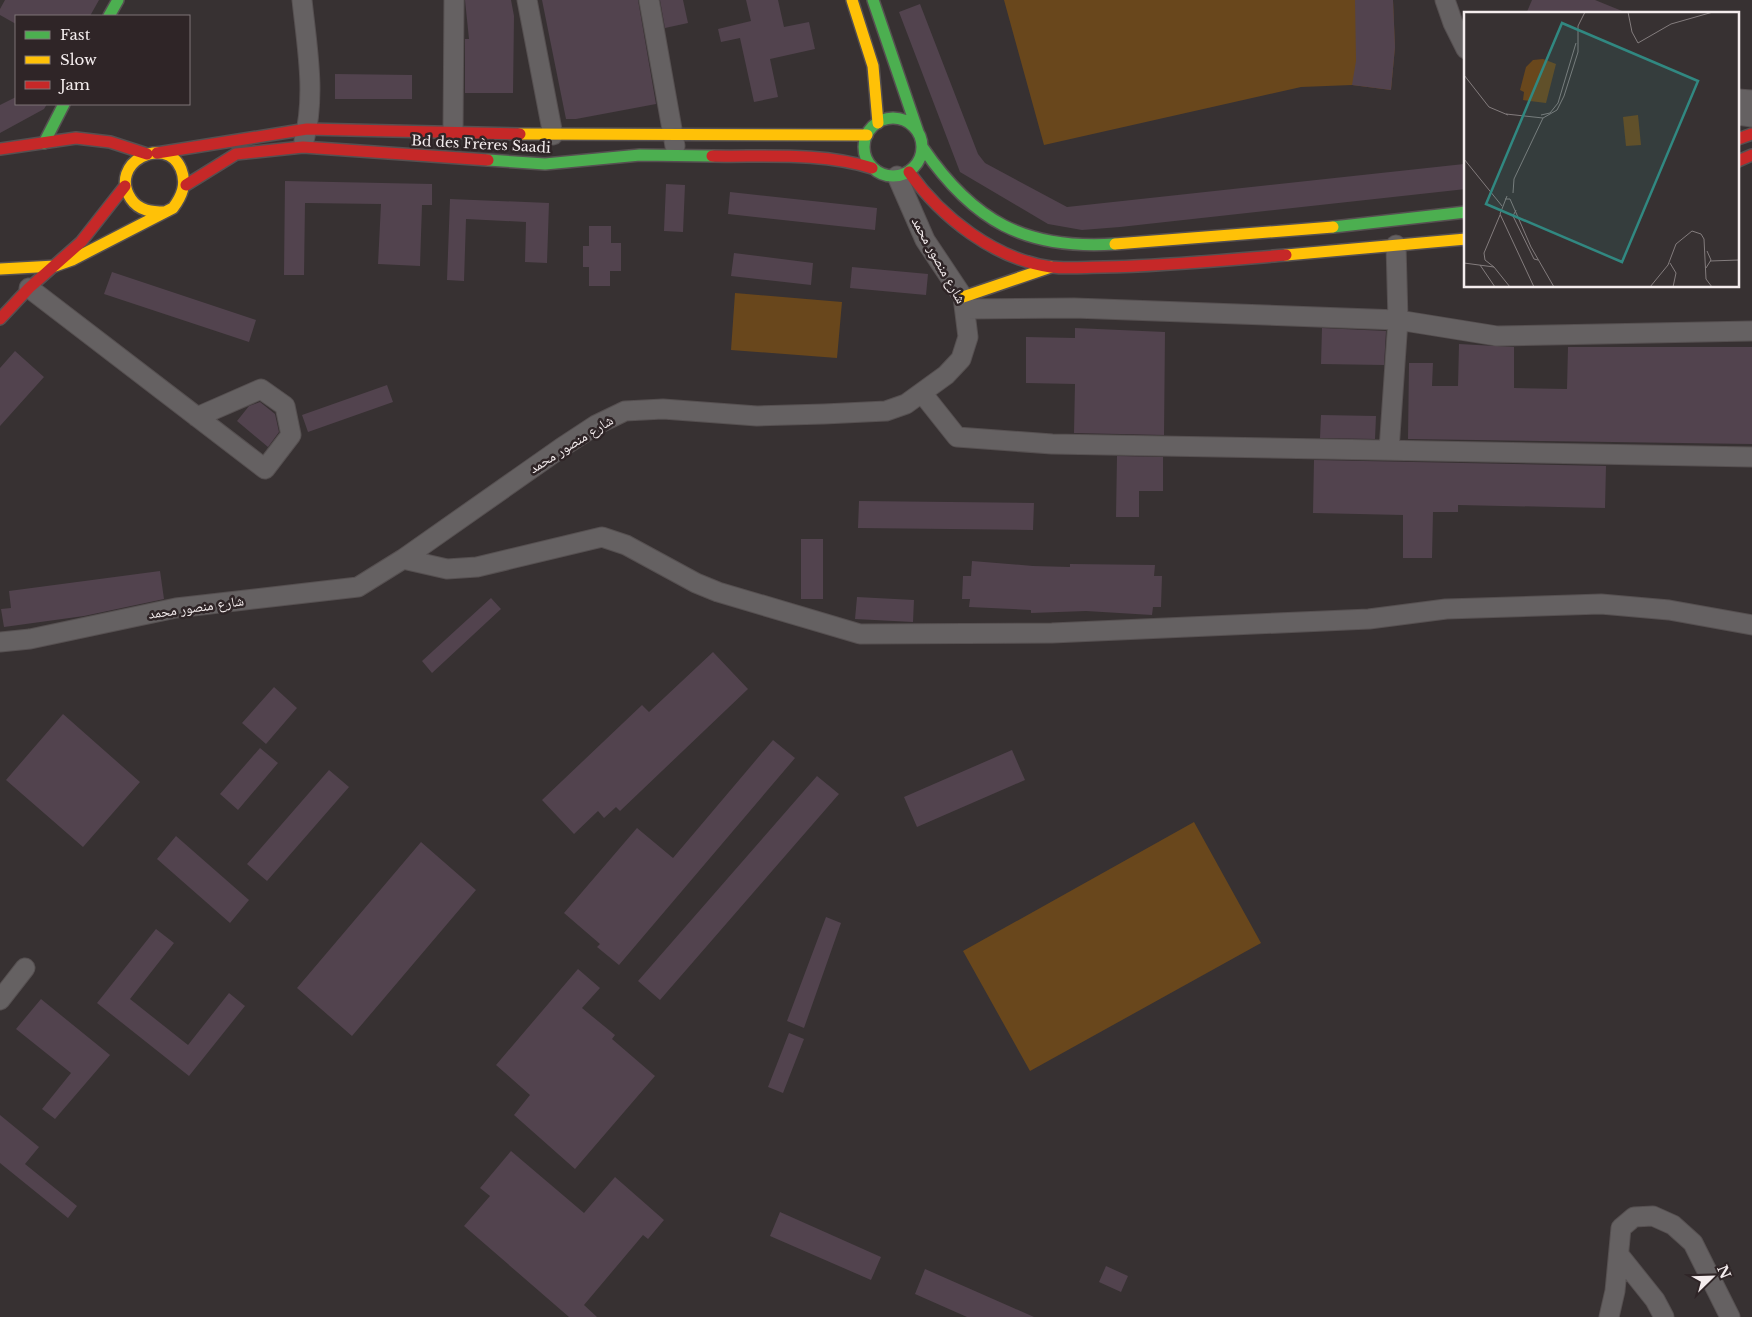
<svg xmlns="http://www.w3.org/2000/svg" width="1752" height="1317" font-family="'Libre Baskerville','Noto Naskh Arabic',serif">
<rect width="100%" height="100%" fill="#373132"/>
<path fill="#69471c" d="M1004,0H1393L1395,47L1391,90L1352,85L1301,87L1044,145Z
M735,293L842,302L837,358L731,350Z
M1194,822L1261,943L1030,1071L963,951Z"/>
<path fill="#52434e" d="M5,0H99L90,16H16V24L0,15V9Z
M465,0H511L514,16L513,93H465V39H469Z
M542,0H638L656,104L576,119H566Z
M660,0H683L688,23L665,28Z
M746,0H778L784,27L809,22L815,49L770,59L778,97L754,102L740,38L721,42L718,29L751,21Z
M1355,0H1393L1395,47L1391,90L1352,85L1356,61Z
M1532,0H1595L1627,13L1526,14Z
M920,4L978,154L985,163L1067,207L1464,164L1466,189L1120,227L1082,230L1048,224L960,172L899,12Z
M335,74L412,75V99H335Z
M16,97V104H47L44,109L0,133V105Z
M285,181L432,184V205H422L420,266L378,264L381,204L305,203L304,275H284Z
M666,184L685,185L683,232L664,231Z
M730,192L877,208L875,230L728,214Z
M450,199L549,203L547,263L525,262L526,222L466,219L464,281L447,280Z
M589,226H611V243H621V271H610V286H589V267H583V246H589Z
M734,253L813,263L811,285L731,276Z
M852,267L928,274L926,295L850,288Z
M112,272L256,320L249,342L104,294Z
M1075,328L1165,332L1164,435L1074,433L1075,384L1026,383V337L1075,338Z
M1322,328L1386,331L1384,365L1321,364Z
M1459,344L1514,347V388L1567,389L1568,347H1752V444L1408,439L1409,363H1433L1432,386H1458Z
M15,351L44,377L0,426V368Z
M387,385L393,402L308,432L302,415Z
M260,402L275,414L279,432L268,447L237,421L249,406Z
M1321,415L1376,416L1375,439L1320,438Z
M1117,456L1163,457V491H1139V517H1116Z
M1314,460L1606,466L1605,508L1458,505V512H1433L1432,558H1403V515L1313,513Z
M859,501L1034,503L1033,530L858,528Z
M801,539H823V599H801Z
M972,561L1033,566L1070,567V564L1155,565L1154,576H1162L1161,607H1153L1152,615L1086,611L1031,613V610L969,607L970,599H962L963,576H971Z
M160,571L164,599L84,616L4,627L1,609L11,608L9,591Z
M857,597L914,600L913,622L855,619Z
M491,598L501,609L432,673L422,661Z
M713,652L748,689L620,811L616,807L604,818L598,811L574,834L542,800L642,705L649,712Z
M274,687L297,708L266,744L242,723Z
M63,714L140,782L83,847L6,780Z
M773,740L795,758L619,965L597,947L600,944L564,913L637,828L673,858Z
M260,748L278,763L238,810L220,794Z
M1012,750L1025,780L917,827L904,797Z
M329,770L349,787L267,881L247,864Z
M817,776L839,794L660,1000L638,981Z
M176,836L249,900L230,923L157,859Z
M421,842L476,890L352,1036L297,988Z
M826,917L841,923L804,1028L787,1021Z
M156,929L174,943L130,999L188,1045L229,993L245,1006L189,1076L97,1003Z
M578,969L600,988L582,1008L615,1035L612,1039L655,1076L575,1169L514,1115L530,1095L496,1065Z
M41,999L110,1055L55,1119L42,1109L71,1073L16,1029Z
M789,1033L804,1039L783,1093L768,1087Z
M0,1115L39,1147L25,1164L77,1206L68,1218L0,1163Z
M511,1151L584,1213L615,1177L664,1220L648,1239L643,1235L584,1305L597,1317H569L464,1226L490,1196L480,1188Z
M780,1212L881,1257L871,1280L770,1236Z
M1106,1266L1128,1276L1121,1292L1099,1282Z
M925,1269L1034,1317H967L915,1294Z"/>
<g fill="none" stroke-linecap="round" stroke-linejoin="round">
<defs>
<path id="street" d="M302,0C307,47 316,95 304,141
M527,0L553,135
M649,0L675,146
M1445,0L1453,23L1466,49
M1738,99L1752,100
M1738,115L1752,117
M453,133L454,0
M29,288L265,469L291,435L285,406L261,389L197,417
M966,309L1074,308L1398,320L1497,336L1752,331
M922,393L957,437L1052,444L1752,457
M1389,450L1398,320L1396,245
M403,559L447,569L477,567L602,537L626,545L696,583L718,592L860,634L1052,633L1369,619L1446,609L1601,604L1669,610L1752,625
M0,642L30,639L176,608L358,587L403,559L561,448L596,425L625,411L663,409L757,416L824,414L886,411L906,404L946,375L961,359L968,337L963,297L925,240L897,176
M0,1000L25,968
M1619,1255L1655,1300L1664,1317
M1609,1317L1615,1291L1621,1228L1634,1217L1653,1216L1673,1225L1693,1243L1730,1317"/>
<path id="fast" d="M873,0L918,132
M109,16L118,0
M864 147a29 29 0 1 1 58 0a29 29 0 1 1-58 0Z
M44,143L64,104
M923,148C973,221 1025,250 1115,244
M488,160L545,164L640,155L712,156
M1333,227L1466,212"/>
<path id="slow" d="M852,0L873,66L878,123
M520,134L867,135
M1115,244L1333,227
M1286,255L1466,239
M55,266L72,260L173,208C182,196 187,184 181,169C166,133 107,163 131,199C139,211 152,212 165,212
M0,269L55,266
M963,297L1051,267"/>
<path id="jam" d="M1738,139L1752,134
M0,149L76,138L110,142L147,154
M157,153L307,129L520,134
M712,156C765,157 821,152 872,168
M1738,161L1752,155
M909,172C941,217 994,259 1051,267C1068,269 1087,267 1104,267C1165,266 1225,260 1286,255
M186,185L236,154L303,147L488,160
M0,319L29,288L81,242L125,186"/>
</defs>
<use href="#street" stroke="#565051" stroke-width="21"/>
<use href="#fast" stroke="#565051" stroke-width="14"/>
<use href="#slow" stroke="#565051" stroke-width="14"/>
<use href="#jam" stroke="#565051" stroke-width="14"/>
<use href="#street" stroke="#656162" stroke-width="19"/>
<use href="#fast" stroke="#4caf50" stroke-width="11"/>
<use href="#slow" stroke="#ffc107" stroke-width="11"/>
<use href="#jam" stroke="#c62828" stroke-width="11"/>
</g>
<g text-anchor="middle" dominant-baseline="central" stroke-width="5" stroke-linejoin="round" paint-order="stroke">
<g font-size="14" fill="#f4edee" stroke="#2f2527">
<text transform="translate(481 144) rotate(3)">Bd des Frères Saadi</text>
<text transform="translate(939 260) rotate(61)">شارع منصور محمد</text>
<text transform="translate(571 444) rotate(-32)">شارع منصور محمد</text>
<text transform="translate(196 607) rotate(-8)">شارع منصور محمد</text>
</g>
</g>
<g transform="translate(1464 12)">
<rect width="275" height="275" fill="#373132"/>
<path d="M79,47L92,52L82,91L59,88L60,80L56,78L62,55L69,48ZM174,103L177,133L162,134L159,105Z" fill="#69471c"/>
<path fill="none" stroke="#837c7d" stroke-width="1" d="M164,0L168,20L174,31L207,12L249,0M0,63L25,95L44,103M42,102L79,106L50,167L49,181M77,103L86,101L94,91L112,31M79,106L93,98L100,84L114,40V14L121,0M0,147L38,194M43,184L36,202L70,275M41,187H46L67,235L90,275M52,198L49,204L70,247L74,248M246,249L275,248M0,251L30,255L46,275M206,251L212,261L209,275M16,253L31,275M30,255L21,248L20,241L36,203M242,256L247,248L243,239M186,275L204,253L212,232L228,219L237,222L240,227L242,267L248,275"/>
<path fill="#318881" fill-opacity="0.15" stroke="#318881" stroke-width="2.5" d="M98,11L234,69L158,250L22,192Z"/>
<rect width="275" height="275" fill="none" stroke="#f4edee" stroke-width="2.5"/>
</g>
<rect x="15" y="15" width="175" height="90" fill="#2f2527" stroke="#7e7577"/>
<rect x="25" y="31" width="25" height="8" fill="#4caf50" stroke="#7e7577"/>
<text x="60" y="40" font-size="15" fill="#f4edee">Fast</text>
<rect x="25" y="56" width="25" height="8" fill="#ffc107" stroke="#7e7577"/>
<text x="60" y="65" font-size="15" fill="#f4edee">Slow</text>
<rect x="25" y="81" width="25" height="8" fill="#c62828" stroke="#7e7577"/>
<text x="60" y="90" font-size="15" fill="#f4edee">Jam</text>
<g transform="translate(1712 1277) rotate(67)" stroke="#2f2527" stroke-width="4" paint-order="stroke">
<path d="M0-4L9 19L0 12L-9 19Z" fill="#f4edee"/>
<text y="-8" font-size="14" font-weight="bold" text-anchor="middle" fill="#f4edee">N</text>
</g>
</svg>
